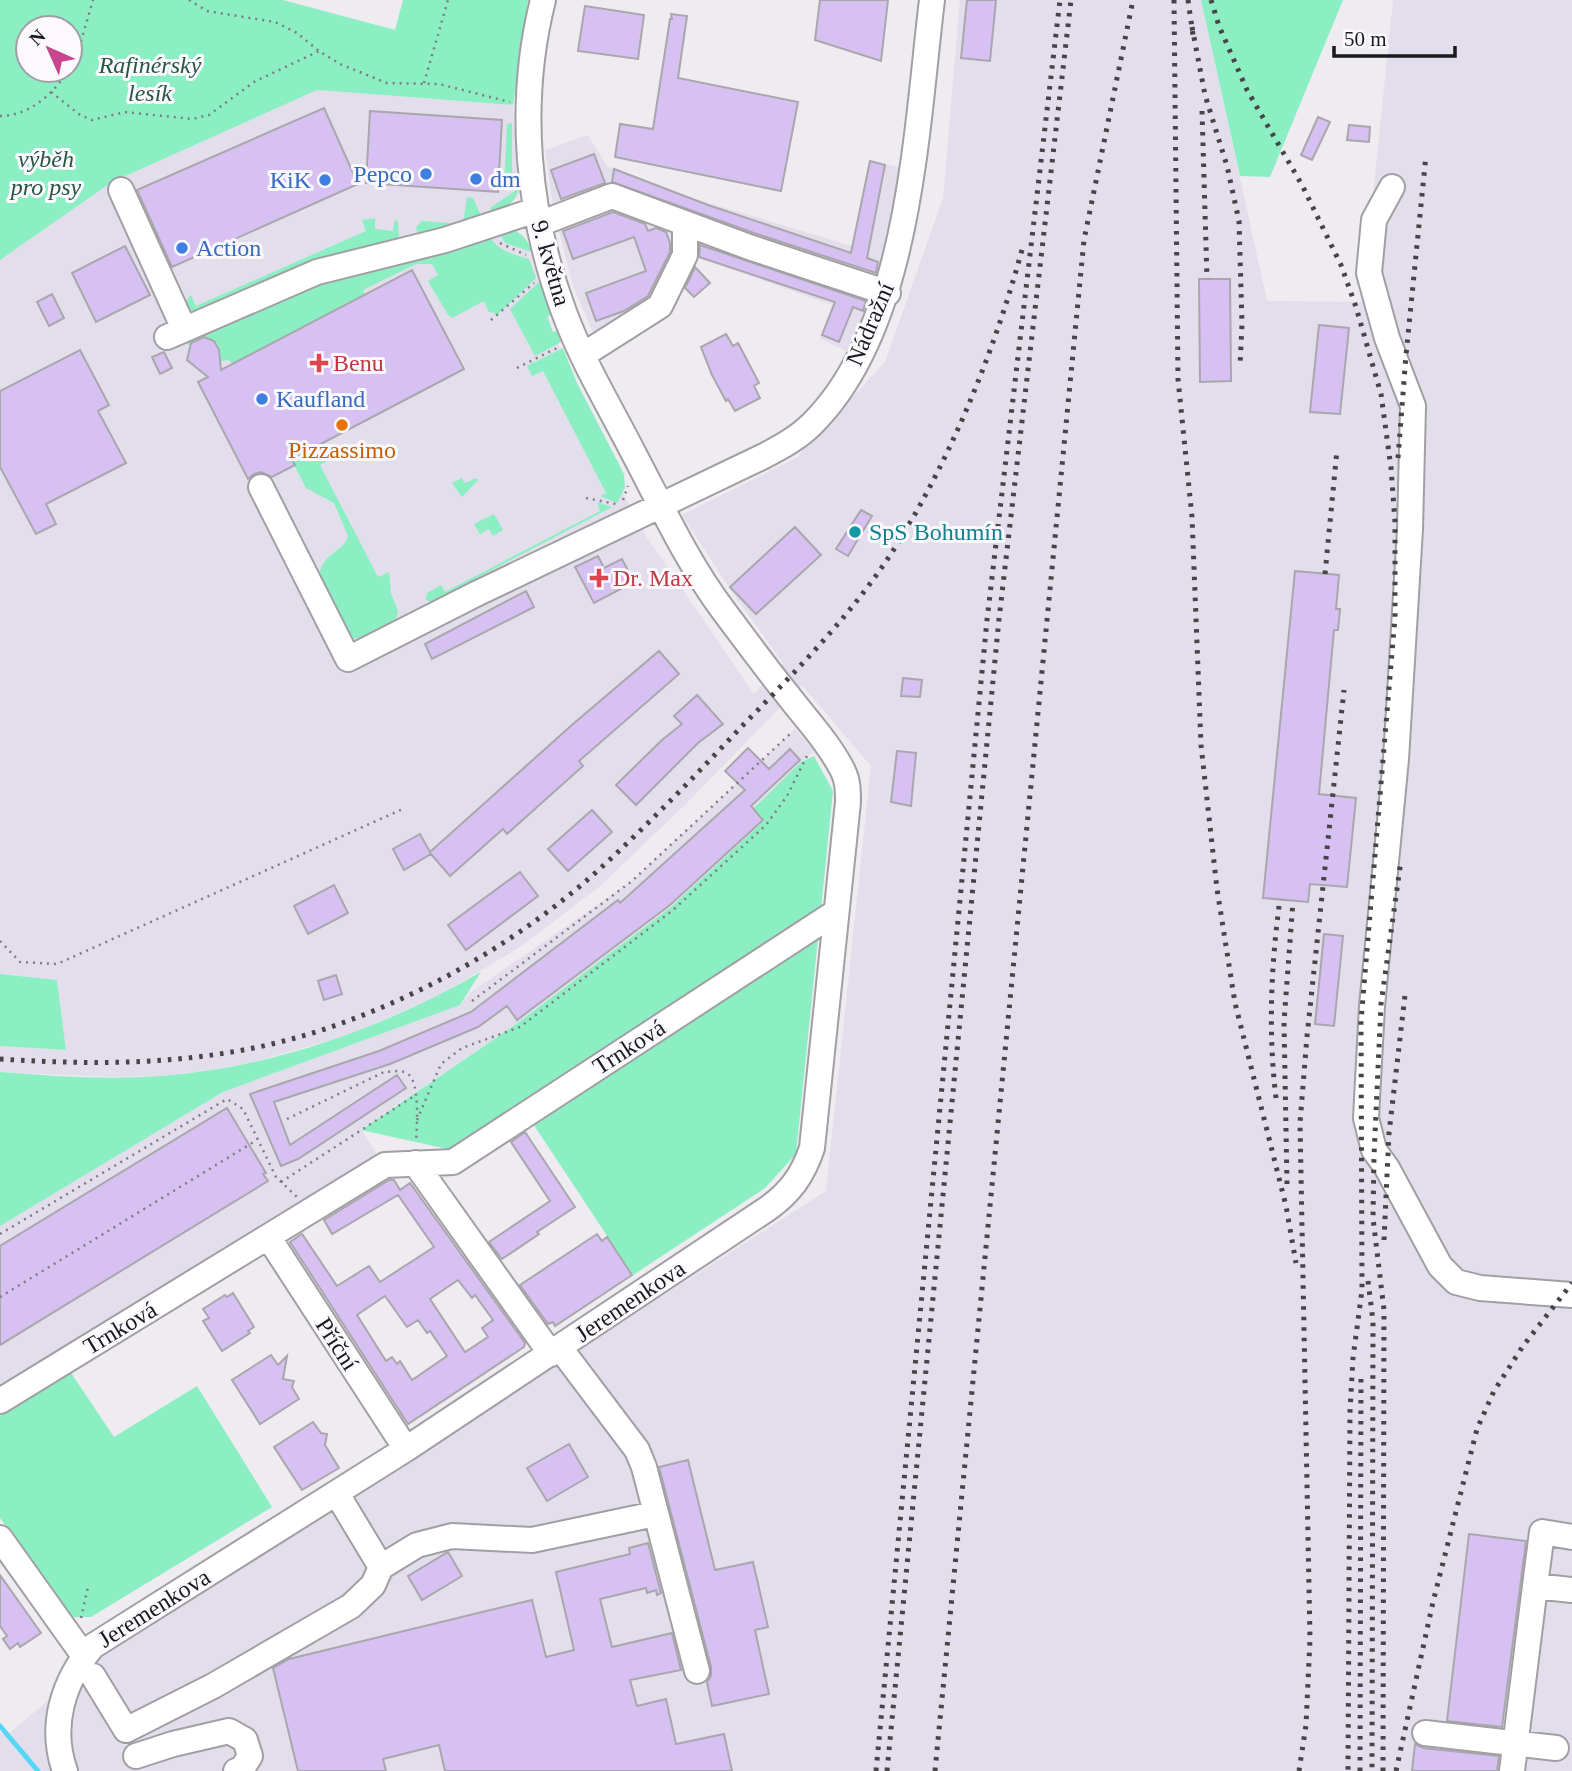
<svg xmlns="http://www.w3.org/2000/svg" width="1572" height="1771" font-family="'Times New Roman',serif">
<rect width="100%" height="100%" fill="#eeebf1"/>
<path fill="#e3deeb" d="M960,0H1201L1267,301L1362,302L1393,0H1572V1771H1304V1767L1302,1771H0V1732L6,1736L100,1657L826,1191L871,766L802,685L686,804L600,886L520,947L440,995L352,1034L253,1062L205,1071L159,1076L109,1077L0,1072V1046L66,1050L57,980L0,974V260L112,182L317,90L513,105L519,188L518,197L497,212L509,229L517,231L525,238L553,332L626,499L646,536L754,694L783,663L732,592L682,515L796,458L885,362L943,198Z
M588,135L607,166L625,174L672,192L852,246L870,161L903,168L883,282L852,353L820,339L832,305L691,255L657,324L600,349L573,286L554,213L545,150Z
M795,729L814,751L753,809L764,821L670,908L519,1022L361,1129L381,1161L0,1388V1226L223,1092L460,1005L471,992L632,881Z"/>
<path fill="#8befc3" fill-rule="evenodd" d="M0,0H283L395,30L403,0H528L513,105L317,90L112,182L0,260ZM28,28H70V70H28Z
M1201,0H1343L1270,177L1240,176Z
M512,123V183L504,188L507,124Z
M519,188C516,202 505,209 492,214L490,208Z
M467,197L473,198L482,218L423,236L418,235L416,227L422,221L463,224Z
M375,218V229L393,231L395,219L398,222L399,240L202,313L187,309L186,301L191,295L196,306L366,231L362,220Z
M508,229C521,232 528,239 532,252L505,243L498,230Z
M489,235C498,252 513,254 529,259L536,278L498,314L489,312L484,301L452,318L448,315L428,281L438,275L432,264H416L363,290L365,295L232,364L229,360L216,362L219,350L210,339L198,338L190,346L185,341L324,281Z
M539,282L551,315L547,317L553,332L557,331L561,342L535,356L510,309Z
M563,348L577,383L624,474L625,488L617,503L600,496L606,493L543,371L532,376L527,366Z
M324,447L331,459L320,465L378,577L389,572L391,593L398,611L395,623L366,638H351C341,628 321,594 319,580C318,574 321,568 323,564C331,551 344,550 348,536L334,503L306,488L293,463Z
M462,478L465,483L476,478L478,480L462,497L452,483Z
M597,502L612,507L431,602L426,600L427,593L441,585L445,592L600,511Z
M494,514L503,530L493,536L489,529L480,534L474,524Z
M814,756L833,791L796,1154L765,1188L633,1275L520,1104L452,1150L361,1130L519,1022L670,908L764,821L753,809L801,762Z
M481,972L460,1005L223,1092L0,1226V1072C53,1076 106,1080 160,1076C274,1067 382,1029 481,972Z
M0,974L57,980L66,1050L0,1046Z
M71,1373L114,1437L197,1386L272,1507L91,1617H73L0,1518V1415Z"/>
<g fill="none" stroke-linecap="round" stroke-linejoin="round">
<path stroke="#54d8f6" stroke-width="5" d="M0,1726L38,1771"/>
</g>
<path fill="#d7c1f3" stroke="#a9a7ac" stroke-width="2" fill-rule="evenodd" d="M820,0H888L881,61L815,40Z
M967,0H996L990,61L961,58Z
M585,6L644,15L638,59L578,51Z
M671,14L687,16L678,78L798,102L781,191L615,157L620,124L653,129L670,19H672Z
M324,108L358,184L172,267L137,190Z
M370,111L502,120L498,192L366,183Z
M1318,117L1330,122L1312,160L1301,155Z
M1349,125L1370,127L1369,142L1347,140Z
M594,154L605,183L561,199L551,170Z
M870,161L885,165L867,258L878,262L876,273L754,233L612,182L614,169L708,205L851,253Z
M613,212L645,224L648,231L656,228L666,232L670,243V252L648,296L624,311L596,321L586,293L646,271L634,237L573,259L563,231Z
M700,245L866,301L863,311L853,307L839,342L822,335L835,302L699,257Z
M125,246L150,295L96,322L72,273Z
M695,267L710,283L694,297L685,288Z
M412,270L464,369L292,459L295,465L272,477L261,472L254,474L248,479L198,382L208,377L187,360L191,343L204,337L214,341L219,350L221,370Z
M1199,279H1230L1231,381L1200,382Z
M52,294L64,318L49,326L37,302Z
M1319,325L1349,328L1340,414L1310,412Z
M726,334L733,346L738,343L759,383L754,386L760,398L735,411L728,399L726,401L712,375L701,347Z
M80,350L109,405L98,411L126,463L46,504L56,524L36,534L0,467V391Z
M164,352L172,368L160,374L152,357Z
M861,510L872,516L848,556L836,549Z
M795,527L821,555L756,614L730,587Z
M598,556L604,568L622,559L634,582L594,603L575,567Z
M1295,571L1339,575L1336,609H1340L1338,630H1334L1319,794L1356,798L1347,887L1310,884L1308,902L1263,898Z
M526,591L534,607L432,659L425,644Z
M659,651L679,674L579,761L583,766L507,834L503,829L450,876L431,854L404,870L393,849L420,834L430,852L573,724Z
M903,678L922,680L920,697L901,696Z
M697,695L723,724L698,743L636,805L616,785L662,740L682,724L674,716Z
M748,748L769,769L790,749L800,760L751,806L763,820L670,905L517,1020L507,1006L478,1027L390,1064L274,1102L290,1145L397,1075L406,1088L298,1159L281,1166L250,1094L379,1051L471,1012L618,900L620,903L745,790L725,771Z
M897,751L916,753L911,806L891,802Z
M592,810L612,832L568,871L548,849Z
M520,872L538,896L466,950L448,925Z
M334,885L348,913L308,934L294,906Z
M1324,934L1343,936L1334,1026L1315,1024Z
M336,975L342,994L324,1000L318,981Z
M227,1108L266,1173L263,1174L268,1181L0,1345V1246Z
M525,1132L575,1207L537,1232L539,1234L502,1259L489,1242L550,1201L511,1142Z
M389,1180H394L400,1190L410,1183L525,1343L524,1347L408,1424L290,1242L302,1234L337,1286L369,1266L380,1282L434,1247L398,1195L332,1234L324,1220ZM458,1280L472,1298L475,1295L493,1320L482,1328L488,1337L465,1352L430,1299ZM385,1296L407,1327L418,1320L427,1333L430,1331L447,1356L412,1380L400,1361L397,1364L392,1357L386,1361L357,1315Z
M597,1234L602,1241L607,1237L632,1275L555,1326L553,1322L548,1324L520,1285Z
M233,1293L254,1327L248,1331L250,1333L222,1351L203,1321L209,1318L203,1309L225,1295L227,1297Z
M271,1355L278,1365L287,1356L283,1379L294,1381L292,1387L299,1399L260,1424L232,1380Z
M313,1422L321,1433L327,1434L325,1445L339,1468L302,1490L274,1447Z
M569,1444L588,1477L547,1501L527,1468Z
M688,1460L715,1570L753,1562L768,1627L755,1630L769,1694L712,1706L707,1682L711,1676V1667L659,1467Z
M1469,1534L1526,1541L1502,1727L1447,1721Z
M648,1543L661,1593L657,1595L656,1590L647,1593L646,1588L600,1599L612,1647L672,1633L681,1670L630,1680L637,1706L666,1699L676,1744L724,1734L732,1771H445L439,1745L383,1759L386,1771H298L273,1668L289,1659L532,1600L546,1657L574,1650L556,1572L630,1554L629,1548Z
M448,1552L462,1576L422,1600L408,1576Z
M0,1575L41,1633L20,1647L18,1643L10,1649L3,1639L7,1636L0,1626Z
M1415,1744L1423,1748L1499,1756L1497,1771H1412Z"/>
<g fill="none" stroke-linecap="round" stroke-linejoin="round">
<defs>
<path id="minor" d="M1392,187L1374,220L1369,273L1387,338L1413,406L1410,529L1396,759L1372,1006L1366,1118L1374,1150L1387,1168L1440,1266L1456,1282L1480,1288L1572,1295
M121,190L184,329
M539,224L612,196L749,247L888,293
M167,337L317,272L445,240L536,210
M583,355L660,306L685,255V224
M261,487L348,659L476,594L764,456C781,447 798,438 812,424C910,327 916,130 932,0
M415,1163L551,1354
M269,1238L406,1449
M560,1348L637,1450L644,1467L697,1671
M0,1401L385,1165L453,1162L836,912
M0,1538L84,1656
M381,1567L417,1545L452,1536L532,1540L655,1514
M1535,1586L1542,1532L1572,1537
M93,1676L126,1730L213,1686L351,1606L373,1585L381,1567L337,1494
M1425,1733L1556,1748
M136,1756L173,1744L229,1731L245,1740L250,1756L242,1769L236,1771
M65,1771C49,1726 63,1681 93,1646L406,1449L767,1209C790,1193 803,1175 812,1148L848,802C848,791 848,781 843,771C829,743 806,719 787,694C765,667 744,638 723,610C687,562 662,507 634,454C610,407 582,361 564,312C527,213 517,103 543,0
M1512,1771L1535,1586L1572,1590"/>
</defs>
<use href="#minor" stroke="#a19fa4" stroke-width="28"/>
<path stroke="#7f7d81" stroke-width="2.5" stroke-dasharray="2 5" stroke-linecap="butt" d="M189,0L207,11L275,22L297,33L319,51L340,64L387,83L439,84L510,102
M70,67L77,55L93,0
M424,83L448,0
M51,92L80,115L92,120L125,112L192,119L209,115L254,82L319,51
M0,116C29,116 54,94 68,70
M500,243L526,255
M491,320L534,283
M517,368L559,347
M586,498L616,504
M623,500L628,486
M0,941L20,962L57,964L405,808
M472,1001L632,881L791,733
M287,1119L384,1072C392,1072 401,1069 408,1074C420,1082 417,1127 416,1142
M417,1120L441,1064L462,1048L520,1027L672,911L766,825L787,796L809,752
M281,1182L414,1096
M0,1234L227,1099L243,1109L276,1177L297,1197
M0,1297L257,1140
M81,1618L88,1587"/>
<use href="#minor" stroke="#fff" stroke-width="24"/>
<path stroke="#464447" stroke-width="5" stroke-dasharray="3.5 7" stroke-linecap="butt" d="M1174,0L1178,379L1192,517L1201,745L1217,889L1235,1003L1286,1206L1296,1263
M1188,0L1193,35
M1211,0L1219,26L1247,90L1302,185L1341,265L1356,307L1381,394L1391,468L1395,522V617L1361,1021L1362,1290L1353,1358L1350,1411L1348,1771
M1192,27L1205,95L1227,166L1239,221L1242,324L1240,366
M1202,111L1207,279
M1398,458L1406,355L1426,155
M1325,574L1337,450
M0,1059C121,1067 235,1064 350,1020C439,987 522,937 593,875C646,827 695,776 744,724C804,663 864,602 907,528C958,441 997,343 1023,246
M1276,1098C1268,1032 1271,965 1280,899
M1287,1184L1284,1022L1293,901
M1384,1240L1389,1133L1405,995
M1368,1281L1373,1321L1372,1771
M876,1771L987,620L1060,0
M887,1771L999,619L1071,0
M935,1771L1084,240L1133,0
M1299,1771L1306,1725L1310,1639L1300,1123L1307,1036L1344,690
M1360,1771L1361,1374
M1383,1771L1384,1310L1373,1218L1374,1156L1381,1004L1401,860
M1396,1771L1433,1602L1477,1429L1494,1391L1523,1346L1572,1283"/>
</g>
<g fill="#3f7fe0" stroke="#fbf9fe" stroke-width="2.5">
<circle cx="426" cy="174" r="7"/>
<circle cx="476" cy="179" r="7"/>
<circle cx="325" cy="180" r="7"/>
<circle cx="182" cy="248" r="7"/>
<circle cx="262" cy="399" r="7"/>
</g>
<g fill="#e0444e" stroke="#fbf9fe" stroke-width="2.5">
<path d="M315.5 352.5h7v7h7v7h-7v7h-7v-7h-7v-7h7z"/>
<path d="M595.5 567.5h7v7h7v7h-7v7h-7v-7h-7v-7h7z"/>
</g>
<circle fill="#e8710a" stroke="#fbf9fe" stroke-width="2.5" cx="342" cy="425" r="7"/>
<circle fill="#0f9aa8" stroke="#fbf9fe" stroke-width="2.5" cx="855" cy="532" r="7"/>
<g text-anchor="middle" dominant-baseline="central" stroke-width="6" stroke-linejoin="round" paint-order="stroke">
<g font-size="24" font-style="italic" fill="#295643" stroke="#fbf9fe">
<text x="150" y="65">Rafinérský<tspan x="150" dy="28">lesík</tspan></text>
<text x="46" y="159">výběh<tspan x="46" dy="28">pro psy</tspan></text>
</g>
<g font-size="24" fill="#366cbe" stroke="#fbf9fe" text-anchor="start">
<text x="412" y="174" text-anchor="end">Pepco</text>
<text x="490" y="179">dm</text>
<text x="311" y="180" text-anchor="end">KiK</text>
<text x="196" y="248">Action</text>
<text x="276" y="399">Kaufland</text>
</g>
<g font-size="24" fill="#1a191b" stroke="#fbf9fe">
<text transform="translate(551 263) rotate(74)">9. května</text>
<text transform="translate(870 324) rotate(-67)">Nádražní</text>
<text transform="translate(629 1047) rotate(-33)">Trnková</text>
<text transform="translate(630 1301) rotate(-34)">Jeremenkova</text>
<text transform="translate(120 1328) rotate(-31)">Trnková</text>
<text transform="translate(337 1344) rotate(57)">Příční</text>
<text transform="translate(154 1608) rotate(-32)">Jeremenkova</text>
</g>
<g font-size="24" fill="#be3a42" stroke="#fbf9fe" text-anchor="start">
<text x="333" y="363">Benu</text>
<text x="613" y="578">Dr. Max</text>
</g>
<g font-size="24" fill="#c56008" stroke="#fbf9fe">
<text x="342" y="450">Pizzassimo</text>
</g>
<g font-size="24" fill="#0d838f" stroke="#fbf9fe" text-anchor="start">
<text x="869" y="532">SpS Bohumín</text>
</g>
</g>
<g transform="translate(49 49) rotate(315)"><circle r="33" fill="#fbf9fe" stroke="#a19fa3" stroke-width="2"/>
<path d="M0-5L12 26L0 18L-12 26Z" fill="#c7468e"/>
<text y="-10" font-size="19" font-weight="bold" text-anchor="middle" fill="#1a191b">N</text>
</g>
<path d="M1334 46v10h121v-10" fill="none" stroke="#1a191b" stroke-width="3.5"/>
<text x="1344" y="46" font-size="21" fill="#1a191b" stroke="#fbf9fe" stroke-width="5" paint-order="stroke">50 m</text>
</svg>
